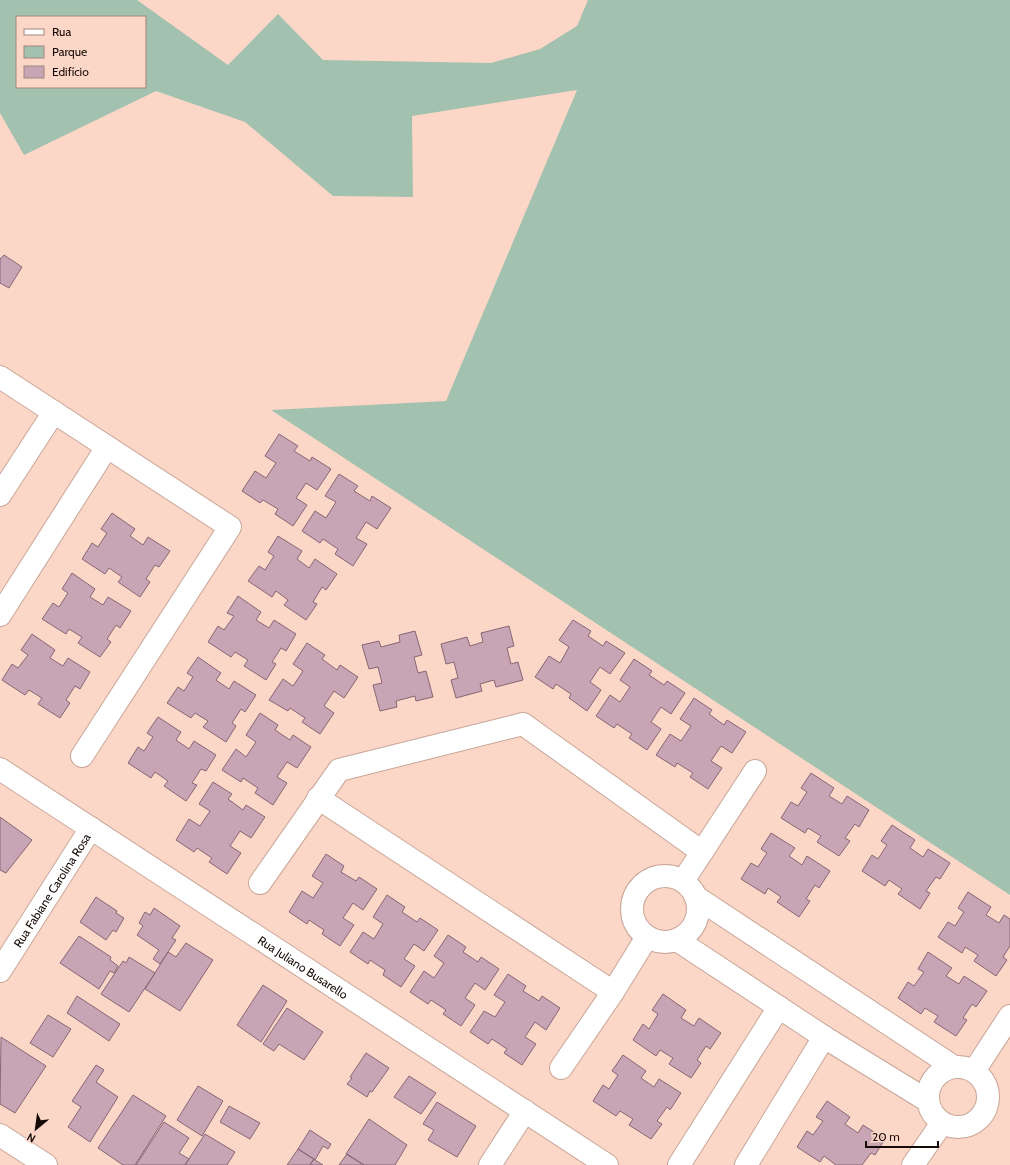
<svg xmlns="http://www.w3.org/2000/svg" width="1010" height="1165" font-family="Cabin,sans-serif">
<rect width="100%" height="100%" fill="#fcd7c8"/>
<path fill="#a2c1ae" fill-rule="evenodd" d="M0,0H137L228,65L278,14L323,60L491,63L540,49L577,26L588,0H1010V895L271,410L446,401L577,90L412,116L413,197L333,196L245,122L156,91L24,155L0,113ZM17,17H145V87H17Z"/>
<path fill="#c8a5b4" stroke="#866674" d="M4,255L22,267L9,288L0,283V259Z
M279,434L298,446L294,451L310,461L312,457L331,469L317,490L306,483L296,498L307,505L293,526L275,514L278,509L263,500L260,503L242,491L255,471L266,478L276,463L265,456Z
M339,474L358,486L354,491L370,501L372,496L391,508L377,529L366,522L356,538L367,544L353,566L335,554L338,549L323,539L320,543L302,531L315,511L326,518L336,502L325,496Z
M112,513L135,529L130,536L143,545L148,537L170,551L159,567L155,565L146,579L150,582L140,597L118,582L122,577L109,568L105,574L82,559L92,543L98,547L107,533L101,529Z
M278,536L302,551L297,559L309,568L315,559L337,574L326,590L322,587L313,602L317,604L306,620L284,605L288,600L276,591L272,597L248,581L259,566L265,570L274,556L268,552Z
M72,573L95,589L90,597L103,605L108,597L131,611L120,628L116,625L107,639L111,642L100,657L78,643L82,637L69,629L66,634L42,619L53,603L59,607L68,593L62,589Z
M238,596L261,612L256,620L269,628L274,620L296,634L286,651L281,648L272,662L276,664L266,680L244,666L248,660L235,652L231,657L208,642L218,626L224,630L234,616L227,613Z
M573,620L591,631L588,636L603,646L606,641L625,653L610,674L600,667L590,682L601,690L587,711L569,698L571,694L556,684L553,689L535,677L549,656L560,663L569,647L559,640Z
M509,626L514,646L507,648L511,664L518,662L523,680L496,687L494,680L480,684L482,691L456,698L451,680L458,678L454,662L446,664L441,644L467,637L470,646L483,642L481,633Z
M415,631L422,655L414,657L418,673L426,671L433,697L416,701L415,696L396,701L397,707L380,711L373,685L382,683L378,667L369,669L362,645L379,641L381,647L400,642L399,635Z
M32,634L55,650L50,658L63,666L68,658L90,672L80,689L75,686L66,700L70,703L60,718L38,704L42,698L29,690L25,695L2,680L12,664L18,668L28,655L21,650Z
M307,643L325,655L322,659L337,670L340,665L358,677L344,698L334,691L324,706L334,713L320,734L302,722L305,718L290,708L288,711L269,700L283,679L293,686L303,671L293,664Z
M198,657L221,673L216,680L229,689L234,681L256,695L245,712L241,709L232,723L236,726L226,742L203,727L208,721L195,713L191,718L167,703L178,687L184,691L193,677L187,673Z
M634,659L652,671L649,675L664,685L667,681L685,693L671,714L661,707L651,722L661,729L647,750L629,738L632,734L617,724L614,728L596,716L610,695L620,702L630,687L620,680Z
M694,698L712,710L709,714L724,725L727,720L746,732L732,753L721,746L711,761L722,768L708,789L690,777L693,773L677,763L675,767L656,755L670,734L681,741L691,726L680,719Z
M260,713L278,725L275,730L290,740L293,735L311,747L297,768L287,762L277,777L287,783L273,805L255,793L258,788L243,778L241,782L222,770L236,749L246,757L256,742L246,735Z
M158,717L181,732L176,740L189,749L194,741L216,755L206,771L201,769L192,783L197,785L186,801L164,786L168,781L155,772L151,778L128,763L138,747L144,751L153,737L147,733Z
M811,773L834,788L829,796L842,804L847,796L869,810L859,827L855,824L845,838L850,841L839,856L817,842L821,836L808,828L805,833L781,818L791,802L798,806L807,792L801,788Z
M213,782L232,794L228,799L243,810L246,805L265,817L251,838L240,831L230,846L241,853L227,874L209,862L212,858L197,848L194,852L176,840L189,819L200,826L210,811L199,804Z
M0,817L32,840L6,873L0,870Z
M892,825L915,840L910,848L923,857L928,849L950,863L940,879L936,877L926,891L930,893L920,909L898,894L902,889L889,880L885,886L862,871L872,855L878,859L887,845L881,841Z
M771,833L795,848L789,856L802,865L807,856L830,871L819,888L815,885L806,899L810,901L799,917L777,902L781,897L768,888L765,894L741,879L751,863L758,867L767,853L761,849Z
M326,854L344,866L341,872L356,881L359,877L377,889L363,910L353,903L343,918L354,925L340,946L322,934L324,930L309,920L307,924L289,912L302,891L313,898L323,883L312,876Z
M968,892L991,907L986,915L999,923L1004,915L1010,919V946L1003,957L1007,960L996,976L974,961L978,955L965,947L962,953L938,937L948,922L955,926L964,912L958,908Z
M387,895L405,907L402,912L417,922L420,918L438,930L424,951L414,944L404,959L415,966L401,987L383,975L385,970L370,960L368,964L350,952L363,932L374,939L383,924L373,917Z
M96,897L117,911L116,913L124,918L116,932L113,930L106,940L80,922Z
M154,908L180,926L172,938L176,940L160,964L153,959L159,950L137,935L143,926L139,923L145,912L150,915Z
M448,935L466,947L463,952L478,962L481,957L499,969L485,990L475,983L465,998L475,1005L461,1026L443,1014L446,1010L431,1000L428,1004L410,992L424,971L434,978L444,963L434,956Z
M79,936L111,957L110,960L118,966L114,973L110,971L99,989L60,963Z
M186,943L213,960L180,1011L145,989L168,952L176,957Z
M928,952L952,968L946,976L959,984L964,976L987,991L976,1007L972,1004L963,1018L967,1020L956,1036L934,1022L938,1016L925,1008L921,1014L898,998L908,982L914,986L924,972L918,969Z
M129,957L155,973L129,1012L101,994L123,961L126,963Z
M508,974L526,986L523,991L539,1001L542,996L560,1008L546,1030L535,1022L525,1037L536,1044L522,1065L504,1053L507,1049L492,1039L488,1044L470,1032L484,1011L495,1017L505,1002L494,995Z
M263,985L287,1001L261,1042L237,1025Z
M663,994L686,1010L681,1018L694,1026L699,1018L721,1033L710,1049L706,1046L697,1060L701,1063L691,1078L669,1064L673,1058L660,1050L656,1056L633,1040L643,1024L649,1029L658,1014L652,1010Z
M77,996L120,1024L109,1041L67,1013Z
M287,1008L323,1032L304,1060L279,1044L274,1051L263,1044Z
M48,1015L71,1029L53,1057L30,1043Z
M1,1037L46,1066L15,1113L0,1104Z
M366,1053L389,1068L372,1092L370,1091L367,1097L347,1084L352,1078L350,1077Z
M623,1055L646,1071L641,1078L654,1087L659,1079L681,1093L670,1110L667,1107L657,1121L662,1124L651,1139L629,1125L633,1119L620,1111L616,1116L593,1101L603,1085L609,1089L618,1075L612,1071Z
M96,1065L104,1070L96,1082L118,1097L90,1142L68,1127L81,1107L72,1101Z
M409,1076L436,1093L421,1114L394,1097Z
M198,1086L223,1101L202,1136L177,1120Z
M133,1095L166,1116L135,1165H123L98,1148Z
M827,1101L850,1117L845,1124L858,1133L863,1125L885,1139L875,1155L871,1153L862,1165H836L824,1156L820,1162L797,1147L807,1131L813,1135L823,1121L816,1117Z
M437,1102L476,1126L457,1157L428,1140L434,1130L423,1124Z
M229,1106L260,1123L250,1139L220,1122Z
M369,1119L407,1145L395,1165H364L346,1154Z
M164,1122L189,1138L179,1153L189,1159L185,1165H136Z
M310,1130L331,1144L328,1149L323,1146L315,1160L298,1149Z
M205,1134L235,1152L227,1165H185Z
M298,1149L314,1159L310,1165H287Z
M347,1154L364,1165H339Z
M314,1159L315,1160L323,1165H310Z"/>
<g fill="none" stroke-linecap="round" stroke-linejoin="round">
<defs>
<g id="street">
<path d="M0,377L230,527L82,756"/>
<path d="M0,495L54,412"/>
<path d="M0,615L107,447"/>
<path id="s1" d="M0,769L607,1165"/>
<path d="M318,798L613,992"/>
<circle cx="665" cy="909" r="33"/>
<path d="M683,881L755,771"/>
<path d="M260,883L339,770L523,724L702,852"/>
<path d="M696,897L954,1067"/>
<path d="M677,940L824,1037L928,1101"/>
<path id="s2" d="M0,971L91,828"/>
<circle cx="958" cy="1097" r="30"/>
<path d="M561,1068L613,992L647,937"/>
<path d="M974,1071L1010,1016"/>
<path d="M0,1135L46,1165"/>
<path d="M490,1165L525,1111"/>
<path d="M679,1165L779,1007"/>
<path d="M746,1165L824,1037"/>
<path d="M913,1165L942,1123"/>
</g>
</defs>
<use href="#street" stroke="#c8a597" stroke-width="24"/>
<use href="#street" stroke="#fff" stroke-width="22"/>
</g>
<g text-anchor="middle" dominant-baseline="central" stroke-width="4" stroke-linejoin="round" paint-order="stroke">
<g font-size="12" fill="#160a06" stroke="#fcd7c8">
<text stroke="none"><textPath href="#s2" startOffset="96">Rua Fabiane Carolina Rosa</textPath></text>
<text stroke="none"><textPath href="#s1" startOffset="362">Rua Juliano Busarello</textPath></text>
</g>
</g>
<rect x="16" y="16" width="130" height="72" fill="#fcd7c8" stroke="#a0857a"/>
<rect x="24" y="29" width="20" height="6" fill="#ffffff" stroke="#a0857a"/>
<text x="52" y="36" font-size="12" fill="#160a06">Rua</text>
<rect x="24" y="46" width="20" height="12" fill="#a2c1ae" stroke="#a0857a"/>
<text x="52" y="56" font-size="12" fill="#160a06">Parque</text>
<rect x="24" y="66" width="20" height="12" fill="#c8a5b4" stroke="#a0857a"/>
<text x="52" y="76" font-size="12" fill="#160a06">Edifício</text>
<g transform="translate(36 1129) rotate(209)" stroke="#fcd7c8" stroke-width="3" paint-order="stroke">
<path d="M0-3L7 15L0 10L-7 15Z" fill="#160a06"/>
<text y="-6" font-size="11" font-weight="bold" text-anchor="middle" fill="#160a06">N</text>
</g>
<path d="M866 1141v6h72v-6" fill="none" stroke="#160a06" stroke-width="2"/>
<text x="872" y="1141" font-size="12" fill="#160a06" stroke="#fcd7c8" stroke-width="3" paint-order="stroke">20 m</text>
</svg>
